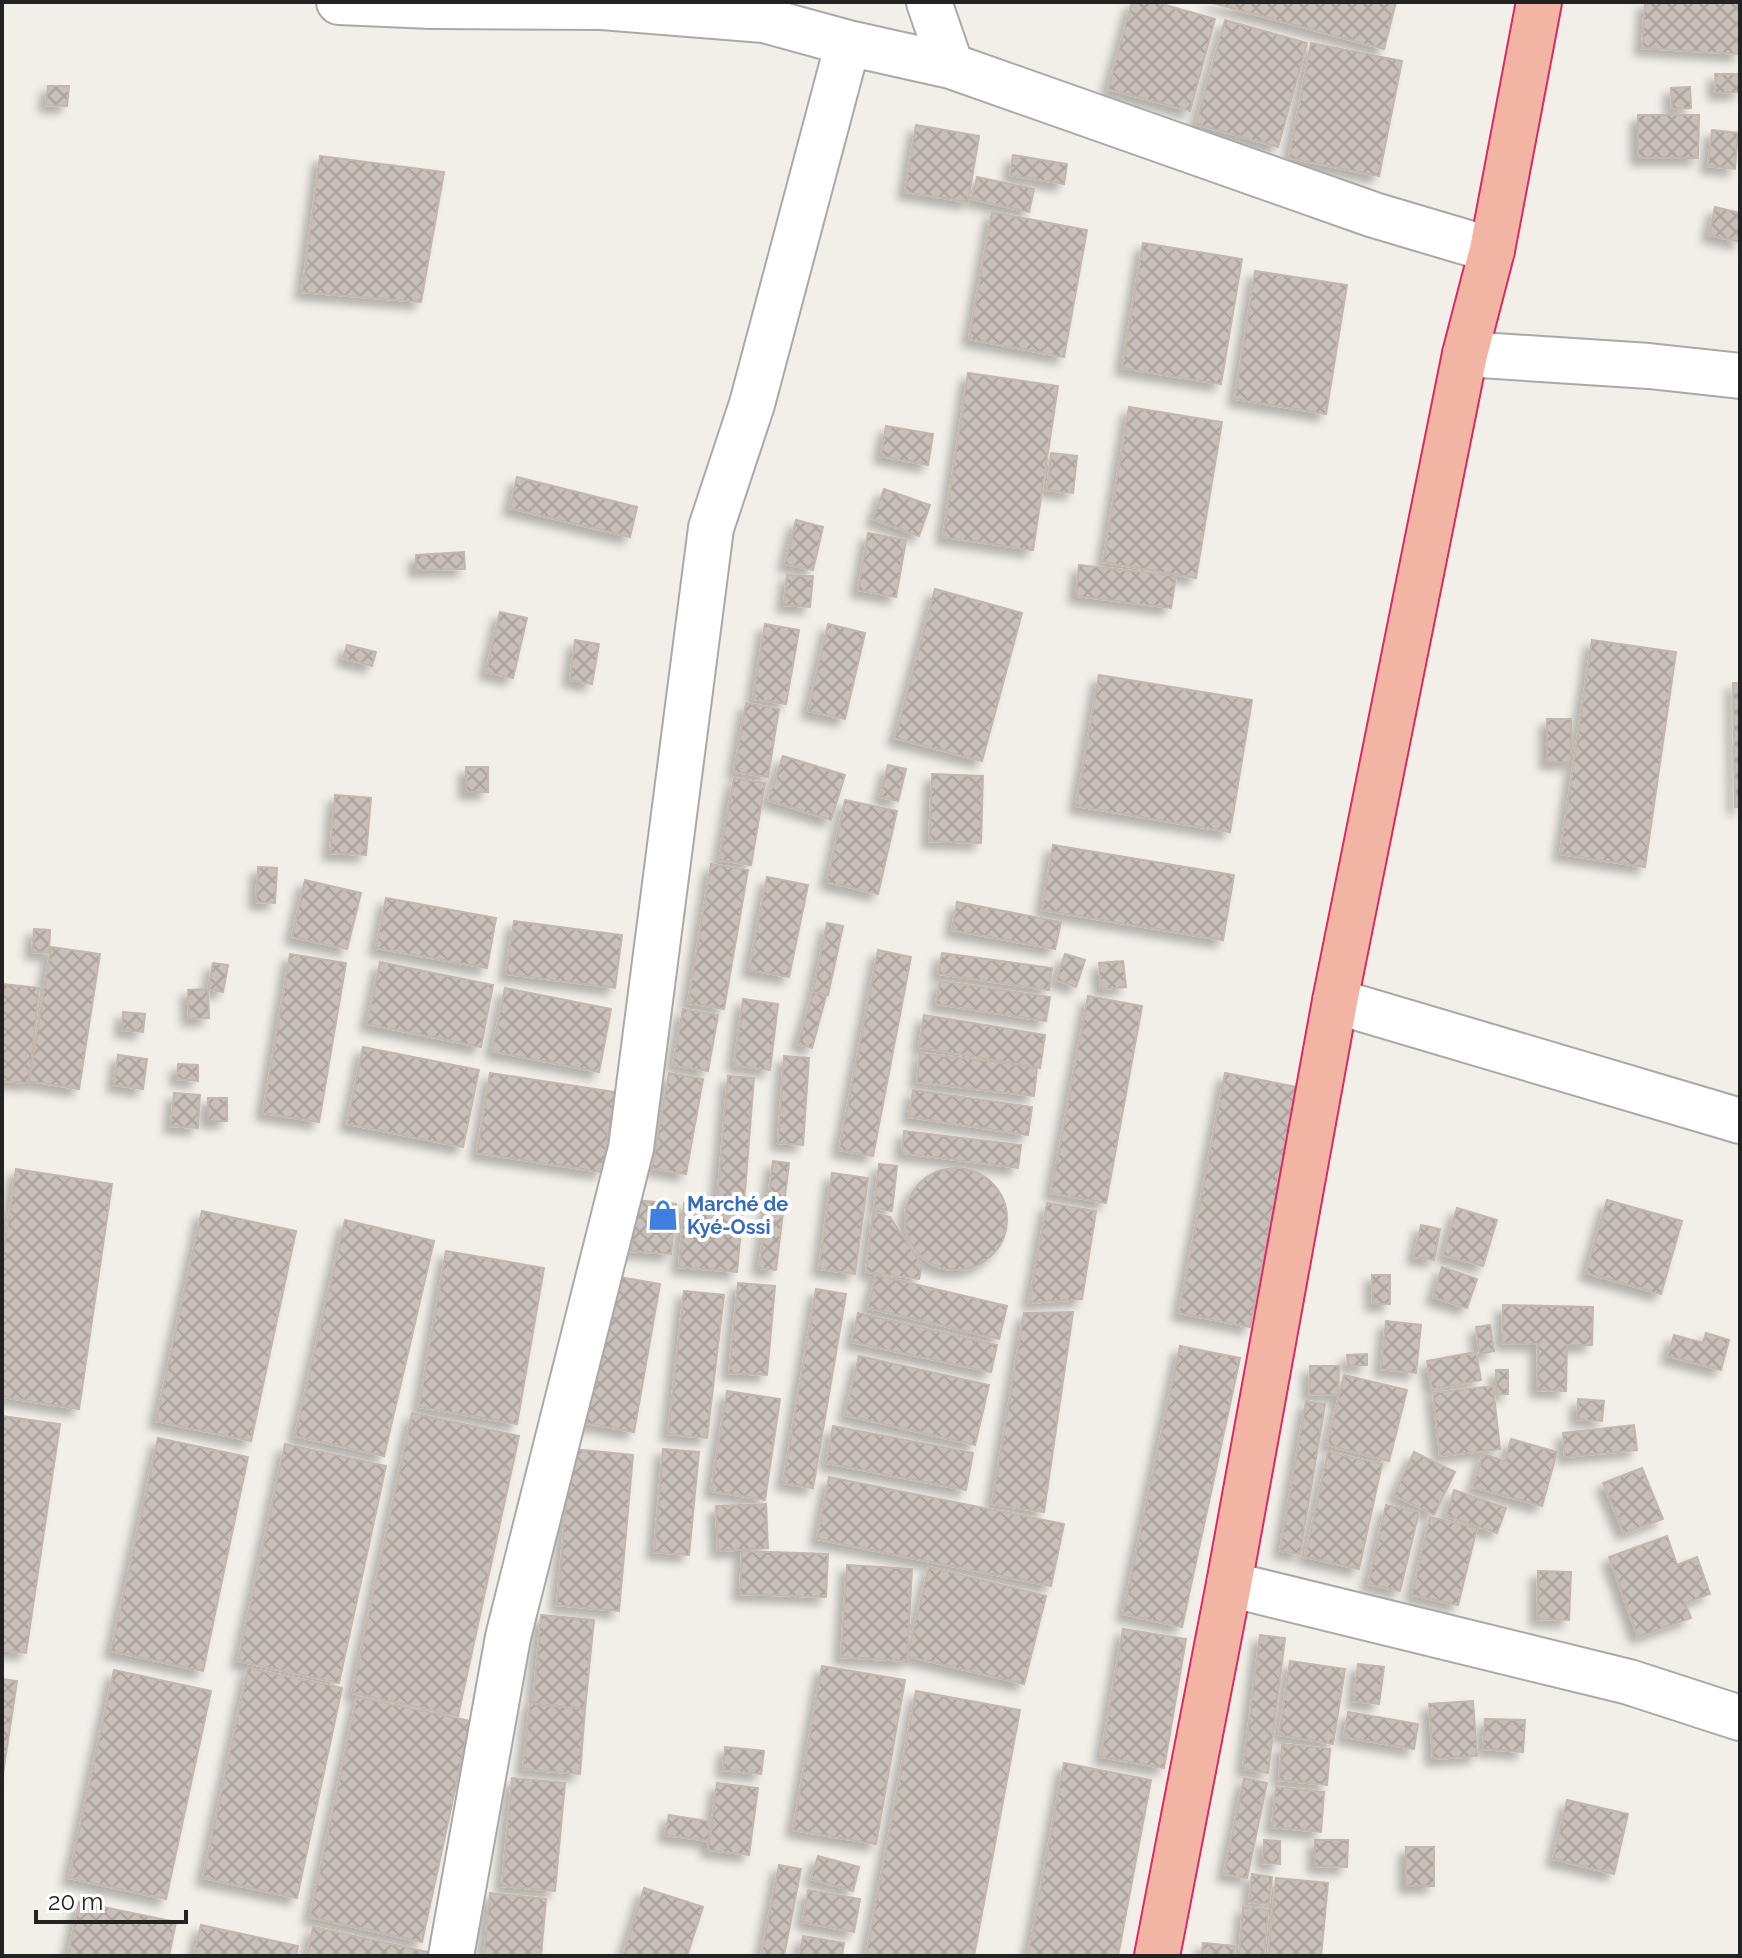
<svg xmlns="http://www.w3.org/2000/svg" width="1742" height="1958" font-family="Raleway,sans-serif">
<defs>
<pattern id="building-cross-hatch" width="8" height="8" patternUnits="userSpaceOnUse" patternTransform="scale(2)"><rect width="8" height="8" fill="#c7bfb8"/><path d="M0 0l8 8M0 8l8-8" fill="none" stroke="#aba49e"/></pattern>
<filter id="shadow"><feDropShadow dx="-7" dy="7" stdDeviation="4" flood-color="#0004"/></filter>
</defs>
<rect width="100%" height="100%" fill="#f2efe9"/>
<path fill="url(#building-cross-hatch)" stroke="#c4b6ab" stroke-width="2" filter="url(#shadow)" d="M1132,2H1155L1215,19L1190,111L1108,89Z
M1209,2H1396L1384,49Z
M1645,2H1740V54L1642,48Z
M1225,20L1307,43L1278,147L1196,124Z
M1311,43L1402,61L1379,176L1289,158Z
M1715,74H1740V92L1716,93Z
M48,86H69L67,106L46,105Z
M1690,87L1691,108L1672,109L1671,88Z
M1638,115H1699L1698,158H1638Z
M916,125L979,136L968,202L905,192Z
M1712,130L1738,133L1735,169L1708,166Z
M1013,155L1067,164L1064,184L1010,175Z
M320,156L444,172L421,302L302,292Z
M977,177L1034,189L1029,212L972,199Z
M1715,207L1740,213V242L1709,235Z
M992,212L1087,230L1064,357L969,339Z
M1143,243L1242,259L1221,384L1122,368Z
M1255,271L1347,285L1326,414L1235,399Z
M968,373L1058,386L1033,550L943,537Z
M1129,407L1222,422L1196,578L1103,562Z
M886,426L933,434L928,465L881,456Z
M1051,453L1077,456L1073,493L1047,490Z
M517,477L637,507L630,537L510,508Z
M884,489L930,505L919,536L873,519Z
M796,520L823,527L813,570L785,564Z
M868,533L906,540L896,597L858,590Z
M464,552L465,569L416,570V555Z
M1079,565L1176,576L1171,608L1076,596Z
M787,575L813,576L810,607L784,605Z
M935,589L1022,613L982,761L895,738Z
M500,612L527,618L513,678L486,672Z
M765,624L799,630L786,704L753,699Z
M828,624L865,633L845,719L808,711Z
M575,640L599,644L592,684L570,680Z
M1592,640L1676,652L1645,867L1560,854Z
M347,645L376,652L372,666L343,658Z
M1099,675L1252,700L1230,832L1076,806Z
M1733,683H1740V807H1735Z
M746,703L779,709L768,777L734,772Z
M1547,719H1571V762H1547Z
M783,756L845,775L831,820L768,800Z
M888,765L906,769L898,801L880,797Z
M466,767H488V792H466Z
M932,774L983,776L981,843L929,841Z
M734,778L765,783L751,865L719,860Z
M335,795L371,798L366,855L330,853Z
M845,800L897,811L878,894L827,882Z
M1053,845L1234,875L1223,940L1042,910Z
M711,864L748,870L724,1009L688,1003Z
M258,867L277,868L275,903L256,902Z
M767,877L808,885L789,977L749,970Z
M305,880L361,893L347,949L292,937Z
M386,898L496,918L487,968L376,948Z
M957,902L1061,922L1055,949L952,930Z
M514,921L622,935L615,988L506,974Z
M827,923L843,926L828,995L813,992Z
M34,929L50,930L49,953L32,952Z
M51,947L100,954L79,1089L29,1081Z
M878,950L911,957L873,1156L839,1150Z
M942,953L1052,968L1049,990L938,974Z
M290,954L346,963L319,1122L263,1113Z
M1065,954L1085,960L1076,987L1056,980Z
M1123,961L1126,987L1101,989L1099,963Z
M380,962L493,985L481,1047L367,1024Z
M213,963L228,965L223,992L208,989Z
M940,981L1050,997L1046,1021L936,1004Z
M2,984L39,988L29,1083L2,1081Z
M505,988L611,1009L599,1072L492,1051Z
M208,989L209,1018L189,1019L188,990Z
M813,992L826,996L812,1048L798,1044Z
M1088,996L1142,1006L1106,1203L1051,1193Z
M743,999L778,1004L770,1070L734,1065Z
M683,1009L718,1015L708,1071L673,1065Z
M123,1012L145,1014L143,1032L122,1030Z
M924,1015L1045,1035L1040,1068L919,1047Z
M363,1047L479,1070L463,1147L347,1124Z
M920,1053L1037,1067L1034,1096L917,1082Z
M118,1055L147,1059L143,1089L114,1085Z
M784,1056L809,1058L803,1145L778,1143Z
M178,1064L198,1065V1081L177,1079Z
M490,1073L615,1092L602,1172L477,1153Z
M669,1073L703,1079L686,1174L652,1168Z
M1225,1073L1297,1087L1250,1327L1179,1313Z
M728,1076L754,1078L744,1203L717,1201Z
M913,1090L1032,1107L1028,1135L909,1117Z
M174,1093L200,1095L198,1128L171,1126Z
M208,1098H227V1121H208Z
M904,1131L1021,1145L1018,1168L902,1153Z
M773,1161L789,1163L776,1270L759,1268Z
M879,1164L897,1166L892,1211L874,1208Z
M905 1219a51 51 0 1 1 102 0a51 51 0 1 1-102 0Z
M16,1169L112,1184L79,1409L2,1397V1262Z
M832,1173L868,1178L855,1274L819,1269Z
M635,1200L676,1204L671,1254L631,1251Z
M1607,1200L1682,1221L1661,1294L1586,1273Z
M684,1203L743,1208L737,1272L679,1267Z
M1047,1203L1096,1211L1082,1299L1029,1303Z
M1457,1208L1497,1220L1483,1266L1443,1255Z
M202,1211L296,1231L251,1441L156,1421Z
M873,1212L890,1217L922,1265L919,1279L866,1272Z
M345,1220L434,1241L384,1456L295,1436Z
M1421,1225L1440,1229L1434,1260L1414,1257Z
M446,1251L544,1268L517,1424L419,1407Z
M1442,1267L1477,1279L1467,1308L1433,1297Z
M602,1274L660,1284L634,1432L575,1421Z
M876,1275L1007,1306L999,1339L868,1308Z
M1372,1275H1390V1304H1373Z
M738,1283L775,1286L767,1375L729,1373Z
M816,1289L846,1294L813,1488L783,1483Z
M684,1291L724,1295L707,1438L668,1434Z
M1503,1305L1593,1307L1592,1345H1567L1566,1391L1537,1390L1538,1344L1502,1343Z
M1073,1312L1044,1512L992,1504L1024,1313Z
M858,1313L997,1345L991,1372L852,1342Z
M1386,1321L1421,1325L1416,1373L1381,1369Z
M1490,1325L1494,1351L1480,1354L1476,1327Z
M1706,1333L1729,1340L1721,1370L1668,1356L1674,1335L1703,1343Z
M1180,1346L1240,1358L1182,1627L1123,1614Z
M1476,1352L1481,1380L1432,1389L1427,1361Z
M1367,1354V1365L1348,1366L1347,1355Z
M859,1356L989,1385L975,1445L845,1415Z
M1310,1366H1339L1338,1395L1309,1394Z
M1496,1370H1508V1394H1496Z
M1344,1375L1407,1390L1389,1461L1327,1445Z
M1493,1386L1500,1449L1440,1456L1433,1393Z
M727,1391L780,1399L765,1500L711,1491Z
M1578,1399L1604,1401L1602,1421L1577,1419Z
M1306,1401L1325,1404L1300,1554L1280,1551Z
M412,1413L519,1436L458,1716L352,1693Z
M2,1416L60,1424L26,1653L2,1650Z
M1634,1425L1637,1450L1565,1457L1563,1433Z
M833,1426L973,1453L966,1490L826,1463Z
M158,1438L248,1457L203,1671L111,1651Z
M1511,1439L1557,1452L1542,1506L1473,1487L1483,1454L1505,1461Z
M285,1444L386,1466L339,1683L238,1661Z
M571,1449L633,1455L619,1611L557,1605Z
M663,1449L699,1452L689,1555L654,1552Z
M1328,1452L1382,1464L1359,1569L1305,1557Z
M1414,1452L1455,1472L1434,1515L1394,1495Z
M1642,1468L1663,1519L1624,1533L1603,1483Z
M829,1477L1064,1524L1051,1586L817,1539Z
M1454,1490L1506,1508L1497,1533L1446,1516Z
M766,1504L768,1548L718,1551L716,1506Z
M1386,1505L1419,1512L1400,1591L1368,1584Z
M1430,1517L1477,1528L1458,1605L1412,1595Z
M1667,1536L1677,1565L1697,1557L1710,1594L1685,1603L1691,1618L1638,1637L1609,1557Z
M742,1551L828,1554L826,1597L740,1594Z
M847,1565L912,1569L907,1661L841,1657Z
M929,1567L1046,1596L1024,1684L907,1656Z
M1538,1571L1571,1572L1569,1620L1537,1619Z
M541,1615L594,1620L585,1709L533,1704Z
M1123,1629L1186,1639L1164,1768L1101,1757Z
M1260,1635L1285,1638L1268,1773L1243,1769Z
M1290,1661L1345,1669L1333,1744L1279,1735Z
M1358,1664L1384,1667L1379,1704L1354,1701Z
M822,1666L905,1680L876,1844L793,1830Z
M248,1668L342,1688L297,1898L203,1878Z
M114,1670L211,1691L166,1899L69,1878Z
M2,1679L17,1681L2,1780Z
M916,1691L1020,1710L974,1956H866Z
M357,1697L470,1721L422,1942L310,1917Z
M1473,1701L1477,1756L1433,1759L1429,1704Z
M530,1703L585,1709L580,1774L523,1769Z
M1348,1712L1418,1724L1414,1749L1344,1737Z
M1485,1719L1525,1720L1523,1752L1483,1749Z
M1282,1744L1330,1749L1327,1785L1279,1780Z
M725,1747L764,1751L761,1774L723,1770Z
M1064,1763L1151,1780L1118,1956H1028Z
M512,1778L565,1783L555,1891L502,1886Z
M1244,1778L1267,1783L1247,1878L1224,1874Z
M717,1783L758,1788L749,1855L708,1850Z
M1276,1787L1324,1792L1321,1832L1272,1827Z
M1567,1800L1628,1814L1614,1874L1553,1859Z
M669,1815L713,1822L709,1841L665,1835Z
M1264,1840L1280,1841V1864L1263,1863Z
M1315,1840H1348L1347,1867L1315,1866Z
M1406,1847H1434V1886H1406Z
M818,1856L859,1867L853,1891L811,1879Z
M779,1865L801,1869L784,1956H761Z
M1252,1874L1272,1877L1269,1904L1249,1902Z
M1276,1878L1328,1883L1321,1956H1268Z
M644,1888L703,1907L687,1956H623Z
M808,1890L860,1899L854,1932L803,1922Z
M490,1893L546,1899L541,1956H484Z
M79,1902L176,1922L169,1956H68Z
M1243,1907L1268,1910L1264,1956H1239Z
M201,1925L298,1946L296,1956H194Z
M313,1927L428,1952L427,1956H307Z
M803,1936L844,1943L842,1956H799Z
M1203,1943L1235,1946L1233,1956H1201Z"/>
<g fill="none" stroke-linecap="round" stroke-linejoin="round">
<defs>
<path id="minor" d="M339,2L432,6L602,7L764,20L848,43L951,66L1374,215L1492,250
M929,2L951,66
M1465,354L1649,366L1740,376
M1335,1001L1740,1121
M1229,1584L1629,1682L1740,1718
M451,1956L508,1637L631,1148L711,528L752,404L848,43"/>
<path id="trunk" d="M1157,1956L1229,1584L1335,1001L1465,354L1492,250L1539,2"/>
</defs>
<use href="#minor" stroke="#a9a9a9" stroke-width="48"/>
<use href="#trunk" stroke="#dc2a67" stroke-width="48"/>
<use href="#minor" stroke="#fff" stroke-width="44"/>
<use href="#trunk" stroke="#f2b4a3" stroke-width="44"/>
</g>
<defs>
<symbol id="shop-bare" viewBox="-9 -9 18 18"><path d="M-5-2.5h2.3a2.7 3.5 0 0 1 5.4 0H5L5.5 6h-11ZM-1.5-2.5h3a1.5 2.3 0 0 0-3 0Z" fill="#3f7fe0" stroke="#fff" stroke-width="2.5" paint-order="stroke"/></symbol>
</defs>
<g fill-rule="evenodd">
<use href="#shop-bare" x="641" y="1193" width="44" height="44"/>
</g>
<g text-anchor="middle" dominant-baseline="central" stroke-width="8" stroke-linejoin="round" paint-order="stroke">
<g font-size="20" font-weight="bold" fill="#366cbe" stroke="#fff" text-anchor="start">
<text x="687" y="1204">Marché de<tspan x="687" dy="23">Kyé-Ossi</tspan></text>
</g>
</g>
<rect width="1742" height="1958" fill="none" stroke="#222222" stroke-width="8"/>
<path d="M36 1910v12h150v-12" fill="none" stroke="#222222" stroke-width="4"/>
<text x="48" y="1910" font-size="24" fill="#222222" stroke="#ffffff" stroke-width="6" paint-order="stroke">20 m</text>
</svg>
